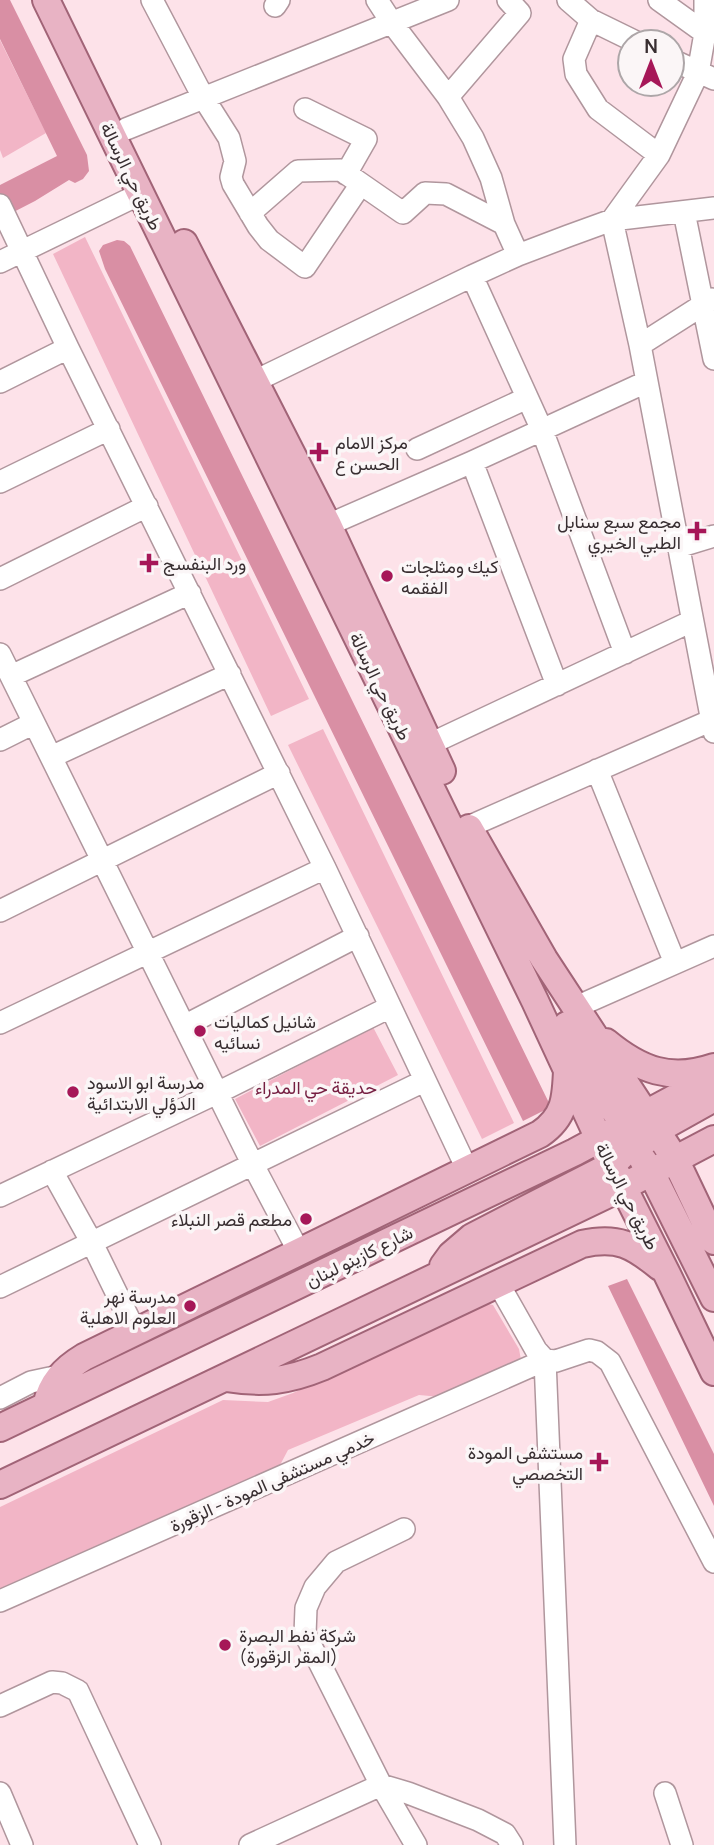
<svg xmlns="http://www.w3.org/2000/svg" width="714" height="1845" font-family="Manrope,Vazirmatn,sans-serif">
<rect width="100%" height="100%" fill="#fde2e9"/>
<path fill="#f2b5c6" d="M0,40L46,133L3,158L0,150Z
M85,237L309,699L271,716L53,254Z
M323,729L514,1123L482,1139L288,745Z
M373,1027L398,1075L260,1146L235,1099Z
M489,1304L493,1305L519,1349L521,1360L441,1397L419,1395L288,1450L279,1467L0,1594V1507L223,1400L268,1402L293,1393Z"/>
<path fill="#d98fa4" d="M0,0H10L87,155L89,171L83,179L75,183L69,180L35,201L0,219V185L57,156L0,39Z
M117,240L124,241L130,246L551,1107L523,1121L105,269L99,251L103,245Z
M627,1279L714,1454V1506L608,1286Z"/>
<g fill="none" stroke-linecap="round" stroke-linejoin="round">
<defs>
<path id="minor" d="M152,0L203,97L229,138L235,161L231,177L233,184L258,226L269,240L305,267L361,184
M377,0L392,23L448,97L473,138L491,178L504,224L518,255
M568,0L591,20L636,42
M659,0L705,33
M705,0V33L698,73L659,155L612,220L640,345L714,732
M275,6L279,0
M591,20L574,59L576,74L598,109L659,155
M672,60L714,79
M448,97L520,13L508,0
M305,109L366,139L346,174
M126,129L448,0
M0,205L68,348L325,868L467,1169
M684,212L714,359
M250,213L298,171L341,170L403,213L425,193L446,194L504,224
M0,262L140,194
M472,276L542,430L625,653
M640,345L712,299
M255,381L472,276L518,255L568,236L612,220L714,208
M0,382L68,348
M417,449L527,398
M472,462L557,685
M0,482L109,429
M328,525L472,462L646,382
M678,547L714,536
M0,579L147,506
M0,654L252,1163L299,1252
M11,676L190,593
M0,740L34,723
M430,744L692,621
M51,757L230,674
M597,770L675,963
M468,827L712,720
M0,911L279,773
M576,1007L714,946
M0,1023L325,868
M184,1026L358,936
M52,1171L92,1243L135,1331
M0,1196L217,1093L390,1007
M498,1283L536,1350L545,1360L556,1361L589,1350L597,1352L610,1362L714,1562
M0,1287L424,1081
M0,1398L31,1382L59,1376
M404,1529L336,1562L315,1587L306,1608L305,1634L381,1785L416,1845
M0,1601L545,1360L565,1845
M0,1706L52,1682L62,1683L78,1691L150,1845
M0,1793L22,1845
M665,1793L682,1845
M250,1845L381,1785L408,1793L478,1820L505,1834L512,1845"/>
<path id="major" d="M46,0L535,1001L599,1139L667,1274L714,1372
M184,243L328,525L442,771
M469,828L544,959L675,1159L714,1241
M567,1025L575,1035L606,1098L634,1140
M606,1042C640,1070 670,1082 714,1067
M645,1141L657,1130L714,1098
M643,1160L651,1172L714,1298
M443,1266L451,1255L472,1237L612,1165L629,1148L644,1113
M226,1378C263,1384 288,1381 322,1367L582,1244C618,1236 633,1245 660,1267
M46,1406C51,1383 64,1369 84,1357L540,1134C565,1117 566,1098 567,1070
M0,1428L575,1152L714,1077
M0,1485L623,1187L714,1139"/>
</defs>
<use href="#minor" stroke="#b0969d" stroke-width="24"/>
<use href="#major" stroke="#a16477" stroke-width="30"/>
<use href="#minor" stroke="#fff" stroke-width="21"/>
<use href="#major" stroke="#e8b3c4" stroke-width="26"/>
</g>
<g fill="#a61758" stroke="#fbf6f7" stroke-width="2.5">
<path d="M315.5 441.5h7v7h7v7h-7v7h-7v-7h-7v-7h7z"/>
<path d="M693.5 520.5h7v7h7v7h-7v7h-7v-7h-7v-7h7z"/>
<path d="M145.5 552.5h7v7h7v7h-7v7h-7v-7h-7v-7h7z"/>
<circle cx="387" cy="576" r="7"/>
<circle cx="200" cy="1031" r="7"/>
<circle cx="73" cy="1092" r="7"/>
<circle cx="306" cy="1219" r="7"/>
<circle cx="190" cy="1306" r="7"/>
<path d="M595.5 1451.5h7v7h7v7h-7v7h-7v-7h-7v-7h7z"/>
<circle cx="225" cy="1645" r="7"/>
</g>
<g text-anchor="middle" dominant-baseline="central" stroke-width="7" stroke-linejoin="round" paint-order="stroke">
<g font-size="18" fill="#382e31" stroke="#fbf6f7">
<text transform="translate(132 176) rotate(64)">طريق حي الرسالة</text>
<text transform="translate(381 686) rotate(64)">طريق حي الرسالة</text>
<text transform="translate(628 1196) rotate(63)">طريق حي الرسالة</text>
<text transform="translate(359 1256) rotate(-26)">شارع كازينو لبنان</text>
<text transform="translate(272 1481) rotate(-24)">خدمي مستشفى المودة - الزقورة</text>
</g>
<g font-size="18" fill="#382e31" stroke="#fbf6f7" text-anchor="start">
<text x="335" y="442">مركز الامام<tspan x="335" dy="21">الحسن ع</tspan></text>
<text x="681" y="521" text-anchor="end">مجمع سبع سنابل<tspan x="681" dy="21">الطبي الخيري</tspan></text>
<text x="163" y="563">ورد البنفسج</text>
<text x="401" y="566">كيك ومثلجات<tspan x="401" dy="21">الفقمه</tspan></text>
<text x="214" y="1021">شانيل كماليات<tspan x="214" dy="21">نسائيه</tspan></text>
<text x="87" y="1082">مدرسة ابو الاسود<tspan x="87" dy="21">الدؤلي الابتدائية</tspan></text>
<text x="292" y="1219" text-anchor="end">مطعم قصر النبلاء</text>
<text x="176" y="1296" text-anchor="end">مدرسة نهر<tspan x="176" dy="21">العلوم الاهلية</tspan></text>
<text x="583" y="1452" text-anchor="end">مستشفى المودة<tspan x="583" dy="21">التخصصي</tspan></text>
<text x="239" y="1635">شركة نفط البصرة<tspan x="239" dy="21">(المقر الزقورة)</tspan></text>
</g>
<g font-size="18" fill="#751e41" stroke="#fbf6f7">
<text x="316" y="1087">حديقة حي المدراء</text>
</g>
</g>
<g transform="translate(651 63)"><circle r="33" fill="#fbf6f7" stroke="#ada6a8" stroke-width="2"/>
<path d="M0-5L12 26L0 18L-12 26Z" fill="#a61758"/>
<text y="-10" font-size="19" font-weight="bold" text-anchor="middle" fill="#382e31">N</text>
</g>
</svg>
